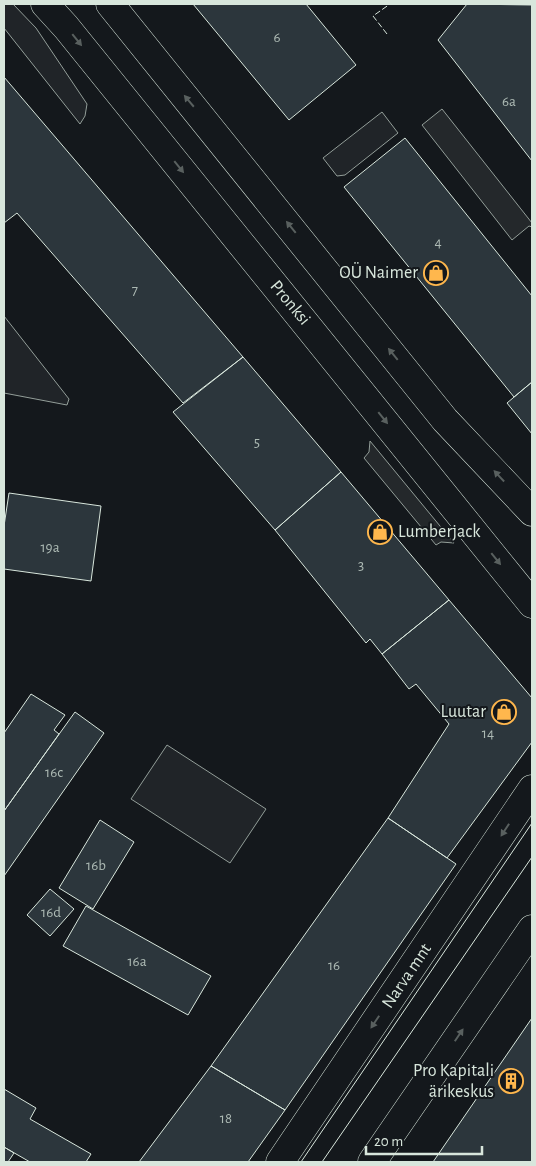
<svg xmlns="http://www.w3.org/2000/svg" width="536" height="1166" font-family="'Alegreya Sans',sans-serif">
<rect width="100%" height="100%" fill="#14181c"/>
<path fill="#202428" stroke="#939e99" d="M4,4H13L36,28L87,104L85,116L80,124L4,28Z
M382,112L398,133L345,175L337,176L323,158Z
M4,316L69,399L67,405L4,393Z
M167,745L266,809L230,863L131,799Z"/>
<path fill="#24282b" stroke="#939e99" d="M442,109L532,223V227L529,226L512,240L422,125Z
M370,441L454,543L441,542L436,545L364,458L369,452Z"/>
<path fill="#2c363c" stroke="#d8e6dc" d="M193,4H306L356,65L289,120Z
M467,4L532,5V161L438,40Z
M4,77L243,357L183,403L17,213L4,223Z
M405,138L532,296V382L514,397L344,187Z
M243,357L341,472L275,530L173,412Z
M532,382V434L507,403Z
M341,472L449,600L382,654L370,639L366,643L275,530Z
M9,493L101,506L91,581L4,569V526Z
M449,600L532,698V742L447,858L388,818L449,724L416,684L409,689L382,654Z
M31,694L65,715L54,730L59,734L4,811V733Z
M75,712L104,733L4,876V811Z
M388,818L456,864L285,1110L211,1066Z
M100,820L134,842L93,909L59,888Z
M50,889L74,909L50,936L27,915Z
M86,906L211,976L188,1015L63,946Z
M532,1018V1162H433L446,1143Z
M211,1066L285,1110L248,1162H139Z
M4,1089L36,1108L30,1119L91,1154L86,1162H30L4,1147Z
M4,1147L14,1153L8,1162H4Z"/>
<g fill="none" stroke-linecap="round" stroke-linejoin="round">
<defs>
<path id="secondary" d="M45,4L66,27L532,604
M110,4L445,420L532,512
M280,1162L532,789
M372,1162L532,929"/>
</defs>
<use href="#secondary" stroke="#d8e6dc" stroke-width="29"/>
<use href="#secondary" stroke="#14181c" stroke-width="28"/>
<path stroke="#d8e6dc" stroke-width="1" d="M301,1162L532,823
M322,1162L532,857"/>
<path stroke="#d8e6dc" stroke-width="1" stroke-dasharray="6 2.5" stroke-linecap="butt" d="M387,34L373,16L390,4"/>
</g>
<defs><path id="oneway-solid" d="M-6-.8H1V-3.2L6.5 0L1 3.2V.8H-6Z" transform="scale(1.25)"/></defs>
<g fill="#59605f">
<use href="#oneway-solid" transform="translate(77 40) rotate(51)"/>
<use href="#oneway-solid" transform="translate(189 101) rotate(-130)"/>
<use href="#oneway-solid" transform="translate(179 167) rotate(51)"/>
<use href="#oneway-solid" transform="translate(291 227) rotate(-129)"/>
<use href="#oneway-solid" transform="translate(393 354) rotate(-129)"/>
<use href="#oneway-solid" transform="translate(383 418) rotate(51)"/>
<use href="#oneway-solid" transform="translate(499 476) rotate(-133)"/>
<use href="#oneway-solid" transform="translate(496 559) rotate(51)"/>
<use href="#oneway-solid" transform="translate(505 830) rotate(123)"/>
<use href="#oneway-solid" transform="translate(375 1022) rotate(124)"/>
<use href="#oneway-solid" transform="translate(459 1035) rotate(-56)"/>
</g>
<defs>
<symbol id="shop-ring" viewBox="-11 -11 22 22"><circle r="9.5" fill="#14181c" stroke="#ffb74d" stroke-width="1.5"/><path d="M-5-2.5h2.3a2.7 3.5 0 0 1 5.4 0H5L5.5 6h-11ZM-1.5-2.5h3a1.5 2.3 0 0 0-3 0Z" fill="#ffb74d"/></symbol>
<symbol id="building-ring" viewBox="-11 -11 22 22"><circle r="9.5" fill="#14181c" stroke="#ffb74d" stroke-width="1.5"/><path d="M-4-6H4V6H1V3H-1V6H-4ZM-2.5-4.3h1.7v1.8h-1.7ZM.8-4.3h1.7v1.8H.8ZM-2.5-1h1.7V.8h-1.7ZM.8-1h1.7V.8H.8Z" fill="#ffb74d"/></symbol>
</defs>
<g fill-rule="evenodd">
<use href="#shop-ring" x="422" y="259" width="28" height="28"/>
<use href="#shop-ring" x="366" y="518" width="28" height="28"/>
<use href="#shop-ring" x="490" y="698" width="28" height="28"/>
<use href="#building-ring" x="497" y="1067" width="28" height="28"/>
</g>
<g text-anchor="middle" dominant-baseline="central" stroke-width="4" stroke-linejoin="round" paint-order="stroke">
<g font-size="15" fill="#adbab4">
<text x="277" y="37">6</text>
<text x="509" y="101">6a</text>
<text x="438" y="242">4</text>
<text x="135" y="290">7</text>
<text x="257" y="442">5</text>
<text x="50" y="547">19a</text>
<text x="361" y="565">3</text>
<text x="488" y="733">14</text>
<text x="54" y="772">16c</text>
<text x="96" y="865">16b</text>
<text x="51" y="912">16d</text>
<text x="137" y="961">16a</text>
<text x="334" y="965">16</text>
<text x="226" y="1118">18</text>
</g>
<g font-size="18" fill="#d8e6dc" stroke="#14181c" text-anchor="end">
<text x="418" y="273">OÜ Naimer</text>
<text x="398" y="532" text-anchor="start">Lumberjack</text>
<text x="486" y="712">Luutar</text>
<text x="494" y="1071">Pro Kapitali<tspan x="494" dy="21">ärikeskus</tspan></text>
</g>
<g font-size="18" fill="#d8e6dc" stroke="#14181c">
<text transform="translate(290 303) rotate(50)">Pronksi</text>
<text transform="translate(407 976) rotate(-56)">Narva mnt</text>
</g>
</g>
<rect width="536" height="1166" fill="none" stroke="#d8e6dc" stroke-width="10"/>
<path d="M366 1146v8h116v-8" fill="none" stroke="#d8e6dc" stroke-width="2.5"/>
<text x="374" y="1146" font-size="15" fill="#d8e6dc" stroke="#14181c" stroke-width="4" paint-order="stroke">20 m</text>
</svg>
